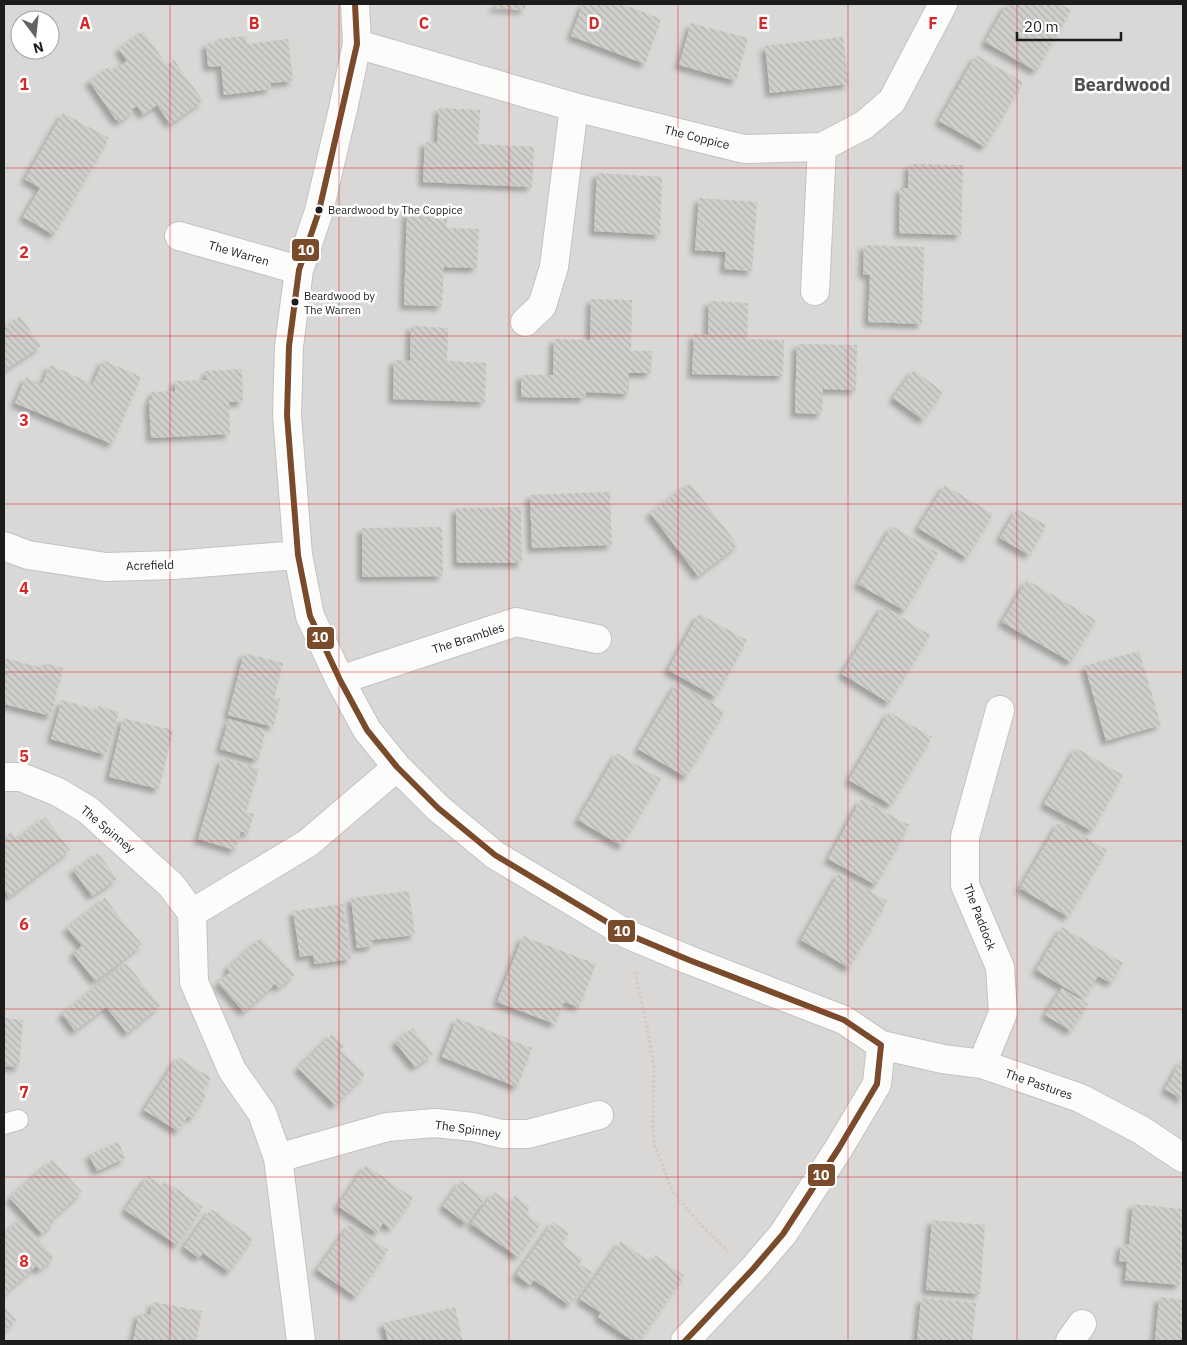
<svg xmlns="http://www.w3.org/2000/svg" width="1187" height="1345" font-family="'IBM Plex Sans',sans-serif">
<defs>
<pattern id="building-back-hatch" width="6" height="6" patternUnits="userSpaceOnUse" patternTransform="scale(1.25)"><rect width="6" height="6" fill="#d1cfcc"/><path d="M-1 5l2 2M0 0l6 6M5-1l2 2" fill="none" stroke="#b3b1af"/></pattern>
<filter id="shadow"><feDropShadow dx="-4.5" dy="4.5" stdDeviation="2.5" flood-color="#0004"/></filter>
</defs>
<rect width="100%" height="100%" fill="#eae8e5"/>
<path fill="#d9d8d6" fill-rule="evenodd" d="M4,4H1183V1341H4ZM20,20H50V50H20Z"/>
<path fill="url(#building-back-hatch)" filter="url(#shadow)" d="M494,4H525V10L494,8Z
M583,4H622L661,19L645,64L571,36Z
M1007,4H1060L1071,10L1036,71L985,42Z
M691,23L748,38L736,81L679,65Z
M143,31L167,65L174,60L203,101L170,124L157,105L143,115L137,106L131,110L133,112L119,122L117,119L116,120L89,81L109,67L112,71L127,61L119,49Z
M246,36L247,44L288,39L293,81L270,83L271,89L224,95L221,66L208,67L206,44L219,42L218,39Z
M843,37L849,84L770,93L765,46Z
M976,55L1023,82L985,147L939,121Z
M439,108L480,110L478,144L534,147L532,187L423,182L425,142L437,143Z
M63,113L109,138L54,235L23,217L40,188L25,179Z
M909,164L963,165L961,235L899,233L900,188H908Z
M597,173L662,177L660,235L594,231Z
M699,198L757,202L752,271L724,269L726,252L695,250Z
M407,212L447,213V228L479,229L477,268L444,267L442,306L404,305Z
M864,245L924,247L922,324L868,322L870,275L863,274Z
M591,299L632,300L631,351H652L651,373H629V394L586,392L585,398L521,397V375H553L554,339L590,340Z
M709,301L748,303L747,339L784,340L783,376L692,374L694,334L708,335Z
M20,316L41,346L4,371V327Z
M411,326L448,328L447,361L486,363L485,402L393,399L394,360L410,361Z
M797,344L857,345L856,390L823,389L822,414L795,413Z
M103,360L141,377L112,444L15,403L26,377L42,384L50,365L93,384Z
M242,369L243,402H229L230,434L151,438L149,400L152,399V392L175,391V381L207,380L206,371Z
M914,370L943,392L923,420L893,398Z
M690,483L738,545L698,576L650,513Z
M945,485L993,514L967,558L918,528Z
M610,492L612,545L532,548L530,495Z
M521,507L522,563H457L456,508Z
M1017,509L1046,525L1029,555L1000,538Z
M892,526L938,553L905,611L858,584Z
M442,527L443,576L362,577V528Z
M1027,580L1096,620L1071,662L1002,622Z
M883,606L930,635L889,703L842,674Z
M699,614L747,640L716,697L668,670Z
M1139,651L1161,725L1106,741L1085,666Z
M244,653L283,663L274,698L280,699L273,727L228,715Z
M4,658L43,668L44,663L63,668L51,716L4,704L6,699H4Z
M677,683L725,711L686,777L638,749Z
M62,700L96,710L98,706L119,712L106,755L51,739Z
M889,712L932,737L891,805L849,780Z
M123,718L173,730L159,789L109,777Z
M229,719L266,730L258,760L220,749Z
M1076,748L1123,775L1092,831L1044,804Z
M617,753L661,779L622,846L578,820Z
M222,758L259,769L246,812L254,814L248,834L241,831L235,850L198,839Z
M861,799L909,825L876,885L828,859Z
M45,817L70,850L9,897L4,890V838L11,832L17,839Z
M1059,822L1107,850L1068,917L1020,888Z
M98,853L117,879L92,896L73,870Z
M839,873L887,901L849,968L801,940Z
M409,891L415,935L372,940L373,946L357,948L351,898Z
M105,898L142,945L95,981L73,953L82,946L67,928Z
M343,904L351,959L315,964L313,955L300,957L293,911Z
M1062,927L1123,963L1111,983L1098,976L1084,999L1036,970Z
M523,936L596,964L579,1007L564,1002L555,1024L497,1002Z
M261,938L295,974L279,988L275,984L244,1012L218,983L230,972L227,968Z
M126,963L160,1006L127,1033L106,1007L75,1031L62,1014Z
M1062,988L1088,1004L1071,1031L1045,1015Z
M4,1018L23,1020L19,1067L4,1066Z
M457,1018L532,1048L517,1087L442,1057Z
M413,1028L433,1054L415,1067L395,1042Z
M332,1034L344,1046L341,1050L365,1074L335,1105L298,1068Z
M178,1057L211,1078L202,1092L206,1095L192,1118L188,1116L178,1131L144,1110Z
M1183,1058V1100L1165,1089Z
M118,1142L126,1158L97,1171L89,1155Z
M52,1160L82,1192L52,1219L54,1222L42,1234L10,1198Z
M366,1165L413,1198L391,1229L383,1223L377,1233L338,1206Z
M148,1176L162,1186L165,1181L203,1207L177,1245L125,1210Z
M461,1181L485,1198L466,1224L443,1206Z
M494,1192L510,1203L515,1196L530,1207L526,1213L541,1224L518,1257L471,1224Z
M1133,1204L1183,1209V1248L1180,1285L1125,1280L1127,1262L1119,1261L1121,1244L1129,1245Z
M211,1209L253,1238L229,1272L203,1253L199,1258L184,1247Z
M20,1219L54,1257L40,1270L36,1266L4,1295V1234Z
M932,1220L985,1225L980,1294L926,1290Z
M553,1222L569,1233L562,1244L583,1259L579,1264L592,1272L569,1305L534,1280L530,1285L516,1275Z
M350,1224L388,1250L356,1297L317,1270Z
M621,1241L650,1262L655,1255L684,1276L639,1341H633L598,1317L601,1313L580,1299Z
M1159,1297L1183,1300V1341H1155Z
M921,1298L976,1303L972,1341H917Z
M153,1302L202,1311L196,1341H133L139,1313L150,1315Z
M4,1307L16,1320L4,1332Z
M455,1307L463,1341H388L383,1323Z"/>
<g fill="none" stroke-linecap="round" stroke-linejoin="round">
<defs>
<path id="lane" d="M4,1124L18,1120"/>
<path id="street" d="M355,4L357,44L343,109L319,211L299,270L289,346L287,415L298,555L310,616L340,680L367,730L397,767L438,808L495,855L627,934L689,960L844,1020L881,1045L877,1084L839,1148L783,1234L753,1269L685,1341
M357,44L574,107L744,149L822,147L864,125L892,101L943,4
M179,236L299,270
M815,291L822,147
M525,322L542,306L554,267L574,107
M4,546L28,555L106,567L174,565L298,555
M340,680L516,622L597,639
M397,767L308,843L192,913L194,982L232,1070L262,1113L278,1158L387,1127L435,1123L473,1127L502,1134H528L599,1115
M4,777H21L58,792L88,810L171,885L192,913
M881,1045L943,1059L982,1064L1080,1098L1141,1130L1183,1158
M982,1064L1003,1013L1000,967L965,885V837L1000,710
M278,1158L301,1341
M1070,1341L1082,1324"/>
</defs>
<use href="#lane" stroke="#c3c2c1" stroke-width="22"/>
<use href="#street" stroke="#c3c2c1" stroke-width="30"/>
<path stroke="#d5c7c6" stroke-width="3" stroke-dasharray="2.5 2.5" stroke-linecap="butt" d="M635,972L647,1027L654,1068L653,1124L654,1144L673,1192L703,1227L728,1251"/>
<use href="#lane" stroke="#fcfcfb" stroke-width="20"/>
<use href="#street" stroke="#fcfcfb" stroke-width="28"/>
<defs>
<path id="bus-1" d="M355,4L357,44L319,211L299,270L289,346L287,415L298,555L310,616L340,680L367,730L397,767L438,808L495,855L627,934L689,960L844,1020L881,1045L877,1084L839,1148L783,1234L753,1269L685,1341"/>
</defs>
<use href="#bus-1" stroke="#fff" stroke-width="10"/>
<use href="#bus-1" stroke="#7a4b2a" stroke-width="6"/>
</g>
<path fill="none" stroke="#d62828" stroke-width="1" stroke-opacity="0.55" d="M170,4V1341M339,4V1341M509,4V1341M678,4V1341M848,4V1341M1017,4V1341M4,168H1183M4,336H1183M4,504H1183M4,672H1183M4,841H1183M4,1009H1183M4,1177H1183"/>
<g fill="#1c1c1c" stroke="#fff" stroke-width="2">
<circle cx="319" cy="210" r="4.5"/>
<circle cx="295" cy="302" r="4.5"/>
</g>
<g text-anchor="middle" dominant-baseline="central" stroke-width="5" stroke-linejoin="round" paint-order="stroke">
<g font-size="11" fill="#1c1c1c" stroke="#fff" text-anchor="start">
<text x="328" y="210">Beardwood by The Coppice</text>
<text x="304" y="296">Beardwood by<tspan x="304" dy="14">The Warren</tspan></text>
</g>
<g font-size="12" fill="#1c1c1c" stroke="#fff">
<text transform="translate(697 137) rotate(14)">The Coppice</text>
<text transform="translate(239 253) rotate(16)">The Warren</text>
<text transform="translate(150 565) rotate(-2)">Acrefield</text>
<text transform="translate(468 638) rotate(-18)">The Brambles</text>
<text transform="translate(108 829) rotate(40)">The Spinney</text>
<text transform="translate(980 917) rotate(69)">The Paddock</text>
<text transform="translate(1039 1084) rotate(19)">The Pastures</text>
<text transform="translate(468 1129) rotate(8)">The Spinney</text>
</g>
<g font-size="18" font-weight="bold" fill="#4f4f4f" stroke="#fff">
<text x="1122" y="84">Beardwood</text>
</g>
</g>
<g font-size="16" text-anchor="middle" font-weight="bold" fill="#d62828" stroke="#fff" stroke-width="5" stroke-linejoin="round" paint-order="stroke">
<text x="85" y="29">A</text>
<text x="254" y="29">B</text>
<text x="424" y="29">C</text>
<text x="594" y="29">D</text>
<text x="763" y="29">E</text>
<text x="933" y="29">F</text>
<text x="24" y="90">1</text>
<text x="24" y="258">2</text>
<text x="24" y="426">3</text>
<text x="24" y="594">4</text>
<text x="24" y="762">5</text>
<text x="24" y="930">6</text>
<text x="24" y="1098">7</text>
<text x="24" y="1267">8</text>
</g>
<g stroke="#fff" stroke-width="2">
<rect x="291" y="238" width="29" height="24" rx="5" fill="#7a4b2a"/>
<rect x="306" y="626" width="29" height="24" rx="5" fill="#7a4b2a"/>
<rect x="607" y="919" width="29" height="24" rx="5" fill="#7a4b2a"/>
<rect x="807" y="1163" width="29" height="24" rx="5" fill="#7a4b2a"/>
</g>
<g font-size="14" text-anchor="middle" font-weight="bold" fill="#fff">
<text x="306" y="255">10</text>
<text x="320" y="642">10</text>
<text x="622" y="936">10</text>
<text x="821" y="1180">10</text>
</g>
<rect width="1187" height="1345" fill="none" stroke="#1c1c1c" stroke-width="10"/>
<g transform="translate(35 35) rotate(165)"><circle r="24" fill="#ffffff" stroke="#a4a4a4"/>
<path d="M0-4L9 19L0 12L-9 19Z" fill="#646362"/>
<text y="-8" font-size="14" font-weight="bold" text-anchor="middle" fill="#1c1c1c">N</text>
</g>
<path d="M1017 32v8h104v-8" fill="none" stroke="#1c1c1c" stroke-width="2.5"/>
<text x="1024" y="32" font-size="15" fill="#1c1c1c" stroke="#ffffff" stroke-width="4" paint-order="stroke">20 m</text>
</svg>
